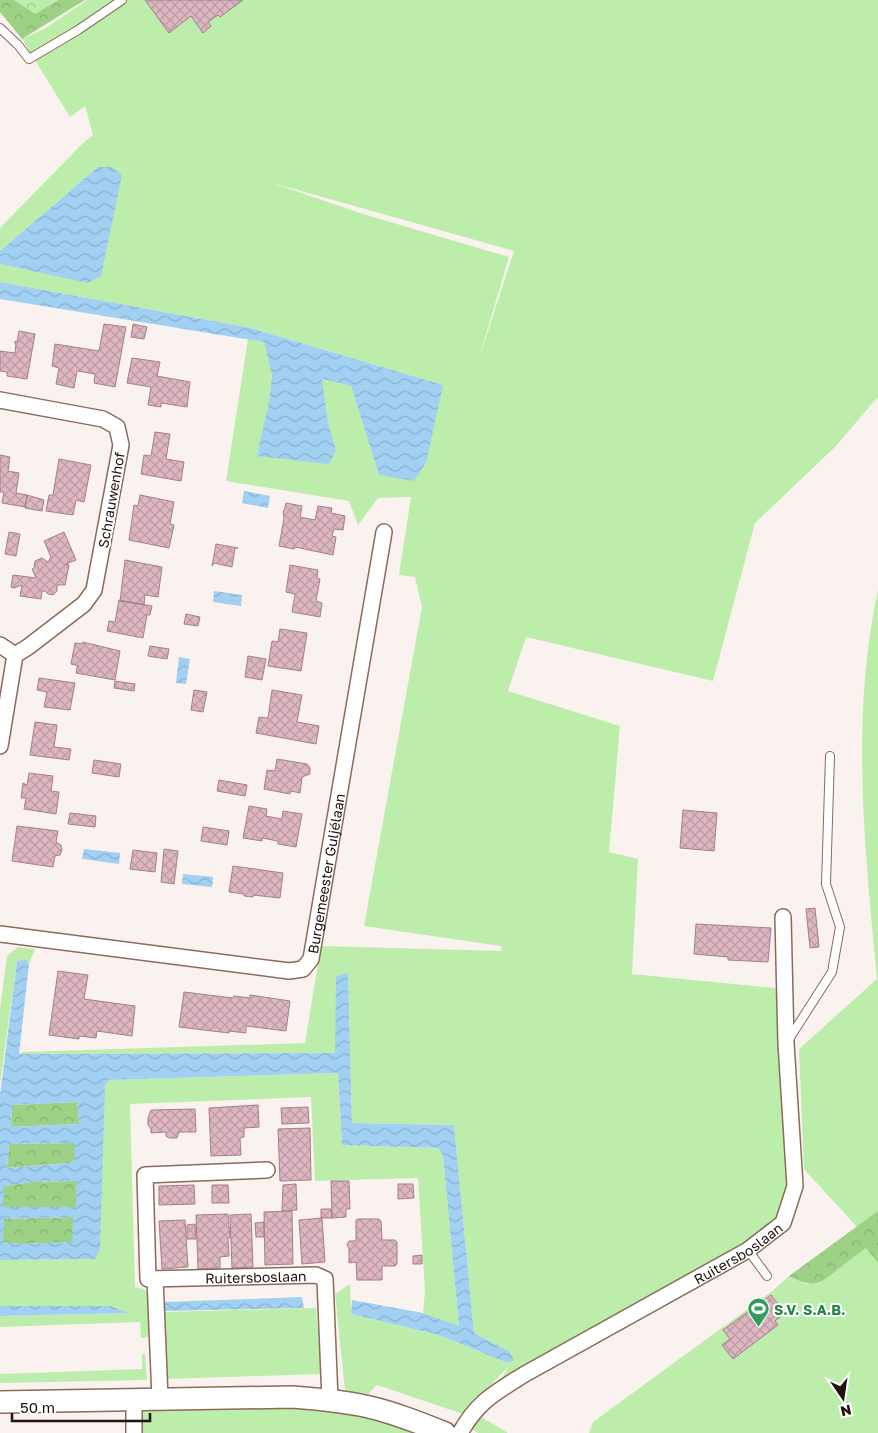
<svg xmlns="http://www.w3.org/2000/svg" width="878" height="1433" font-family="'Golos Text',sans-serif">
<defs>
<pattern id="forest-crowns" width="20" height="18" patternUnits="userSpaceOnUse" patternTransform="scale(1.25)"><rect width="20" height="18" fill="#9cd186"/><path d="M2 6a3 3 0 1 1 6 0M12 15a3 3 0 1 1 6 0" fill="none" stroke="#86b372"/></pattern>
<pattern id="park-crowns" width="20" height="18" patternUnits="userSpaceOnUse" patternTransform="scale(1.25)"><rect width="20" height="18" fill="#bdedaa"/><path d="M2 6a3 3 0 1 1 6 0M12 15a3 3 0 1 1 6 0" fill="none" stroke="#a2ca91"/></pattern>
<pattern id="water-waves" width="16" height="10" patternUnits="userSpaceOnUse" patternTransform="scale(1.25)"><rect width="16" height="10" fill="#a1d0f3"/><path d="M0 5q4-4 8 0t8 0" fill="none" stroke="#8ab2cf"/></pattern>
<pattern id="building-cross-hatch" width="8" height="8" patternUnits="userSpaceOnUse" patternTransform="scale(1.25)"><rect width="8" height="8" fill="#ddb6c2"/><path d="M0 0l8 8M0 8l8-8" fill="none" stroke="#bd9ca6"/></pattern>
</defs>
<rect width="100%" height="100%" fill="#faf2ee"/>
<path fill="#bdedaa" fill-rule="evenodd" d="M87,0H878V398L875,400L835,447L755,523L713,681L526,637L508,691L620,726L609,852L638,859L632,974L775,988L778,1001L789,1185L785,1206L770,1229L740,1250L496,1387L510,1365L463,1414L377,1385L368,1394L345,1390L335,1294L350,1284L351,1314L439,1335L505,1362L510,1352L474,1333L454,1125L352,1123L348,973L336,976V1053L19,1054L23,1052L305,1043L321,946L502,951L501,946L364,926L422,607L415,577L399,575L411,497L378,498L358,525L349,501L226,481L248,339L264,342L272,376L269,402L336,450L328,422L321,379L351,386L379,475L443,385L251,328L0,282V264L88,282L98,167L0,251V228L82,144L93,135L85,106L70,117L22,39L46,28ZM269,182L514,251L477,365L509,257L363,214Z
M878,590V1211L857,1227L804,1169L799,1049L877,979C865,849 850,718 878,590Z
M18,947L35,949L29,964L26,959L17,961L0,1084V1009L7,956Z
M338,1073L342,1145L438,1148L443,1156L459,1327L423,1313L425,1291L418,1178L315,1181L311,1097L130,1104L135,1287L143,1289L149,1294L150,1328L148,1337L141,1338L140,1322L0,1327V1316L127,1313L111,1306H0V1260L95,1259L105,1086L109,1080Z
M866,1248L878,1263V1433H589L593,1422L771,1292L789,1276L807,1284L824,1280Z
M316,1308L321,1374L166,1379L164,1312Z
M142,1354H145L147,1380L0,1383V1374L142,1369Z
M278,1405L364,1413L421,1433H141V1410Z
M478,1415L508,1433H478L473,1430V1424Z"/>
<path fill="url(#forest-crowns)" d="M0,0H85L22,39L0,12Z
M77,1102L79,1124L11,1127L12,1105Z
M75,1143V1160L69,1163L7,1168L9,1144Z
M76,1181V1207H3V1186L33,1182Z
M878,1211V1263L866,1248L824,1280C811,1287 801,1282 789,1276Z
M73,1217V1242L22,1244L3,1242V1219Z"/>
<path fill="url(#park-crowns)" d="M14,0H59L35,14Z"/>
<path fill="url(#water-waves)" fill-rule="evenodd" d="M98,167H112L122,175L101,276L88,283L0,264V251Z
M0,282L251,328L443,385L426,463L414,481L379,475L351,386L322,379L328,422L336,450L329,464L257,456L269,402L272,376L264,342L0,299Z
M244,491L270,496L268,508L242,503Z
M214,591L242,595L241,606L213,602Z
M179,657L190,659L186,684L176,683Z
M84,849L120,853L119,864L82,859Z
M183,874L213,877L212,887L182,884Z
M26,959L29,964L19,1054L335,1053L336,976L348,973L352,1123L454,1125L474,1333L510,1352L514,1361L505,1362L439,1335L351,1314L352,1300L423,1313L459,1326L443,1156L438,1148L342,1145L338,1073L109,1080L105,1086L100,1249L95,1259L0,1260V1095L17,961ZM77,1102L79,1124L11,1127L12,1105ZM9,1144L74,1143L75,1160L69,1163L7,1168ZM76,1181V1207H3L4,1186L33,1182ZM73,1217L72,1242L22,1244L3,1242L4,1219Z
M302,1297L304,1308L164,1311V1302Z
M0,1306H111L128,1313L0,1316Z"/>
<path fill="url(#building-cross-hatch)" stroke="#a57f8b" d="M145,0H243L220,17L218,15L208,22L211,26L203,33L191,16L169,33Z
M104,324L126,327L115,387L94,383L95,374L77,371L74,388L56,384L59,368L52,366L55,344L99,351Z
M133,324L147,327L144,339L131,337Z
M19,331L35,334L27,379L7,376V372L0,371V351L15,353L16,344H15V341L17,342Z
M132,358L160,362L157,376L190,382L187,407L161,403V407L148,405L151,387L127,383Z
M155,432L170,434L166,459L184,462L181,481L141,474L144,455L151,456Z
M0,455L10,457L8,471L19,473L16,493L27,495L25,507L2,503L4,492H0Z
M59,459L91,465L84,502L76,500L73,515L46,511L49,495H53Z
M27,495L44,500L42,511L25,508Z
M140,495L174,502L170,524L174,525L169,548L129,540L134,505L138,506Z
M286,503L302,506L300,517L315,520L318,506L332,508L331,513L345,516L343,530L334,529L332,536L336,537L333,555L295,547L294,549L279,546L284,518L283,511H284Z
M9,532L20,534L16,556L5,554Z
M64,532L76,560L66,564L69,565L65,585H57V591L53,595L48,594L45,591H42L41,599L20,596L22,585L14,588L11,587L13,575L36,578L32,569L34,568L35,561L42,558L48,562L51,557L44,541Z
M216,544L238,548H235L232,567L214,563L212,566Z
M125,560L162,567L158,597L145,595L144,605L120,601Z
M290,565L318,570L317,578L320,579L316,601L322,603L320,617L292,612L295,594L286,592Z
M119,600L152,606L150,615H147L143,638L107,631L109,621L115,622Z
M186,614L200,617L198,626L184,624Z
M280,629L307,633L301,671L268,666L272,641L278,642Z
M83,642L120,651L115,680L76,673L77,667L79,666L71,664L75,643L83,644Z
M150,646L169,649L167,659L148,656Z
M248,656L266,659L262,680L245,677Z
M39,678L75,683L70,710L44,707L47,692L37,690Z
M115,681L135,684L134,691L114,688Z
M194,690L207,692L203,712L191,710Z
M272,690L302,695L297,722L319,726L316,744L256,733L259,717L268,718Z
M35,722L57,725L54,747L71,749L69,760L30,755Z
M277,759L307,764L310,768V774L302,777L300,793L291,791L290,794L264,789L267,770L275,771Z
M94,760L121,764L119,777L92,773Z
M29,773L53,776L51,791L59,792L56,814L24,809L26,798H21L23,783L27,785Z
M219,780L247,785L245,796L217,791Z
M249,806L267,809L266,816L282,819L283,811L302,814L296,847L278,844V841L262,838V841L243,838Z
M683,810L717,813L714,851L680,848Z
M70,813L96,816L95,827L68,824Z
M17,826L58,831L56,842L61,845L62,850L60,855L55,856L53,867L12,861Z
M203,827L229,831L227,845L201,841Z
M164,849L178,851L174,884L161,882Z
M133,850L157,853L155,872L130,869Z
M233,866L283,873L280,898L253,895V897L244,896V894L229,892Z
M815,908L819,947L810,948L806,909Z
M696,924L771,928L768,962L728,960V957L694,954Z
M58,971L88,975L84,999L135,1006L132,1036L97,1031L96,1038L79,1036V1039L49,1035Z
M184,992L233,998L234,996L250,998V995L290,1001L286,1031L246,1026V1033L229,1031V1033L179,1027Z
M258,1105L259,1127L244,1128V1137L240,1138L241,1155L211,1156L209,1108Z
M308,1107L309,1123L282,1124L281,1108Z
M195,1109L196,1132H179L177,1138H169L166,1136V1132L151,1133V1129L148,1125V1118L151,1110Z
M310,1128L311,1180L280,1181L278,1129Z
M331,1181H349L350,1209H346V1217L332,1218Z
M296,1184L297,1210L282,1211L283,1185Z
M398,1184H413L414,1198L398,1199Z
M194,1185L195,1204L159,1205V1186Z
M212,1185H228L229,1203H212Z
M321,1209H331L332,1218H321Z
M292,1211L293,1264L265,1265L264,1212Z
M228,1214L230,1238H228L229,1256L220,1257V1268L198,1269L196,1215Z
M251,1214L253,1267L232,1268L230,1215Z
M322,1218L325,1262L302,1264L299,1220Z
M358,1219H379L381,1221L382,1240H395L397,1242V1264L395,1266H382V1280H357L356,1262L349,1263V1249L347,1245L349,1241H356V1220Z
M185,1220L188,1267L162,1269L159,1221Z
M264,1222V1237H256L255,1223Z
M195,1224L196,1239H187V1225Z
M422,1255V1264H413V1256Z
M771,1295L785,1313L775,1321L778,1325L733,1359L722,1345L730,1339L723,1330Z"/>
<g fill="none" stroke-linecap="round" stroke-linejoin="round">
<defs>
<path id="lane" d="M0,28L18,45L29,59L78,30L122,0
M789,1039L832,972L840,927L826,884L830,756
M748,1250L767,1276"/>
<g id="street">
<path d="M0,400L103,419L117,427L121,445L94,590L84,604L28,647L15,655L0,746"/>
<path d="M0,645L15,655"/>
<path id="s1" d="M0,934L289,971L303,969L311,959L384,532"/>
<path id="s2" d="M267,1170L145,1175L148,1279L316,1275L325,1279L330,1400"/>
<path d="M155,1279L160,1398"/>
<path d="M134,1433V1399"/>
<path id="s3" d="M460,1433C478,1401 495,1393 525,1374L748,1250L783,1223L795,1186L786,1043L783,917"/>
</g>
<path id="secondary" d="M0,1402L292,1397C318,1399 344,1401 369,1407C395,1413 420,1423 445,1433"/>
</defs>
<use href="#lane" stroke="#8b6b5a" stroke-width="10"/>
<use href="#street" stroke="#8b6b5a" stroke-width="18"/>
<use href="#secondary" stroke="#8b6b5a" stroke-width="24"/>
<use href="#lane" stroke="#fff" stroke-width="8"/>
<use href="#street" stroke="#fff" stroke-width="15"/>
<use href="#secondary" stroke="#fff" stroke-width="21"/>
</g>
<defs>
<symbol id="stadium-pin" viewBox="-11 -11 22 30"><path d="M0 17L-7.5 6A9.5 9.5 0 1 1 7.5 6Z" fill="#2e9e5b" stroke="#fff"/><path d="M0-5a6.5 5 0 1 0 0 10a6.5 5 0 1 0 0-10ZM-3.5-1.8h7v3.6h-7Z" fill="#fff"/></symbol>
</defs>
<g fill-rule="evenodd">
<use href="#stadium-pin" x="746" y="1296" width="25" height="34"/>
</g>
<g text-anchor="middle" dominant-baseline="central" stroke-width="4" stroke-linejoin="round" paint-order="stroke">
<g font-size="14" fill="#1f130c" stroke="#fff">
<text transform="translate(111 500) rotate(-80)">Schrauwenhof</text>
<text stroke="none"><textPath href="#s1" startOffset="405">Burgemeester Guljélaan</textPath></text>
<text stroke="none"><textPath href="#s3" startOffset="334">Ruitersboslaan</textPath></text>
<text stroke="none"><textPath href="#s2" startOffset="334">Ruitersboslaan</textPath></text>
</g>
<g font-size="14" font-weight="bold" fill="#27864d" stroke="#fff" text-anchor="start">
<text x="774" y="1309">S.V. S.A.B.</text>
</g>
</g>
<g transform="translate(843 1398) rotate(167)" stroke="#ffffff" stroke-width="4" paint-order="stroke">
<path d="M0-4L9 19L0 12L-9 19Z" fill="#1f130c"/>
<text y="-8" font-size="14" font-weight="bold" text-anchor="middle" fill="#1f130c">N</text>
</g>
<path d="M12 1413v8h138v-8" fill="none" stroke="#1f130c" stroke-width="2.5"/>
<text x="20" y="1413" font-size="15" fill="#1f130c" stroke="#ffffff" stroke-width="4" paint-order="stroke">50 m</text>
</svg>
